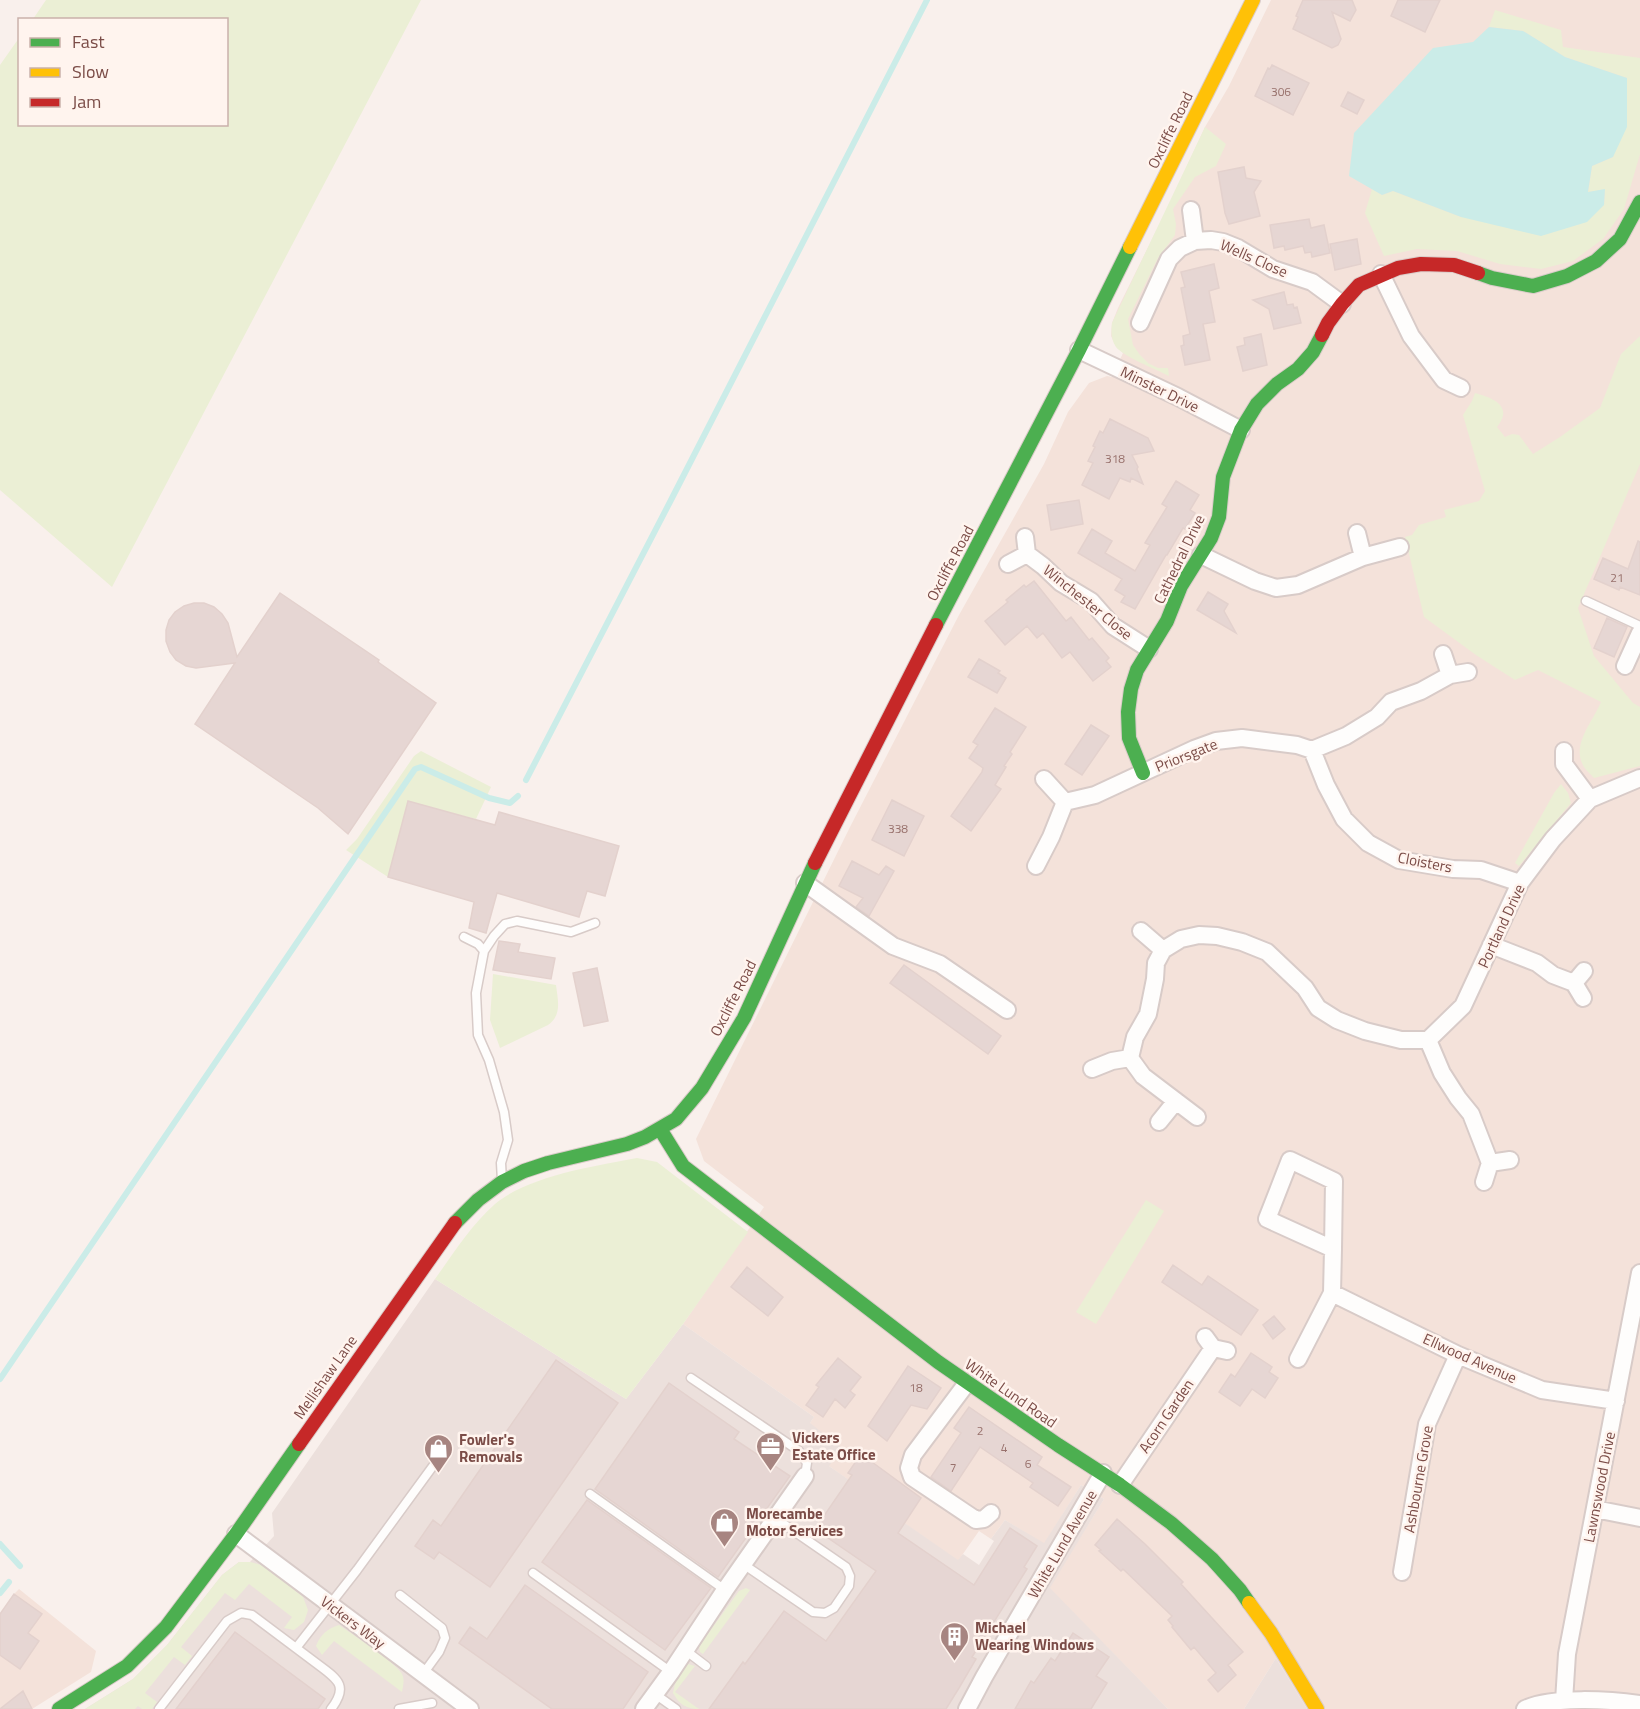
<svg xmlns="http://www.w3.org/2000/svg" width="1640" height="1709" font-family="'Titillium Web',sans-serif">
<rect width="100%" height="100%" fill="#f9f0ec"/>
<path fill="#f4e2da" d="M1271,0H1640V1709H1307L1276,1658L1244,1709H1168L1049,1588L1104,1499L1081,1485L1044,1544L1005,1520L991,1539L979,1531L958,1561L860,1492L861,1489L829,1466L810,1423L814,1417L683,1324L764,1207L704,1161L696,1139L850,827L959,615L1044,464L1068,412L1089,383L1107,376L1112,377L1123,353L1116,346L1111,336L1112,323L1118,308L1170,203L1205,127L1229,86Z
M19,1589L96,1651L91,1672L32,1709H0V1655L41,1614L14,1594Z"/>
<path fill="#ece0dc" d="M435,1279L626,1399L683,1324L814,1417L810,1423L842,1448L829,1466L862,1489L860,1492L958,1560L963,1554L979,1565L994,1541L991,1539L1005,1520L1044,1543L1081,1485L1104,1499L1050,1588L1168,1709H85L133,1679L167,1645L222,1575L239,1562H250L274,1536L272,1513Z
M1276,1658L1307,1709H1244Z"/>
<path fill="#ebefd5" d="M46,0H421L112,587L0,490V65L19,38L20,124H226V20L33,19Z
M1495,10L1561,30L1563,47L1640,58V154L1624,209L1603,239L1573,261L1541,269L1500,264L1457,251L1417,249L1384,256L1365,213L1372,189L1382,195L1393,191L1461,217L1604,205L1605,190L1588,192L1592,166L1613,157L1627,78L1565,57L1523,31L1489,27Z
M1205,127L1226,144L1216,166L1195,177L1173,209L1176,224L1175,235L1158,258L1128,319L1133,345L1140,355L1148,363L1158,368H1168L1169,376C1156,369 1124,357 1116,347C1111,340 1111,332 1112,323Z
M1640,336V464L1578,608L1594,656L1633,703L1640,707V766L1594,778C1590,773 1584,769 1582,763C1573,743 1593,721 1601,702L1538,670L1515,680L1476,655L1424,617L1405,537L1412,535L1419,525L1446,517L1444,510L1479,501L1485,491L1463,415L1472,401L1475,393C1493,398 1514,406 1497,427L1505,437L1512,434L1519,435L1533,454L1560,437L1600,408L1621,354Z
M421,751L491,787L476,819L408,802L388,877L346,850L357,839L414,756Z
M1561,784L1568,793L1571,803L1519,866L1515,863L1554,793Z
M493,974L556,985C558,1001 562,1015 548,1025L500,1048L490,1020Z
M637,1158L657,1162L748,1232L683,1324L626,1399L435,1279C453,1254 471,1225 495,1204C528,1176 595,1166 637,1158Z
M1146,1200L1164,1211L1096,1324L1076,1312Z
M239,1562H250L265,1566L303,1597L308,1610L304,1622L294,1630L284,1628L292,1617L249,1584L235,1600L225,1593L181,1647L192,1656L185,1665L174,1657L145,1693L157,1702L152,1709H142L138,1706L135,1709H85L133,1679L167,1645L222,1575Z
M746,1588L750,1590L703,1654L700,1652L699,1646L739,1591Z
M339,1625C352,1634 395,1662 402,1674C405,1680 403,1686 402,1692L334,1641L322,1655L316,1646C321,1634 327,1629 339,1625Z
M688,1664L695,1666L675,1692L699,1709C686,1709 679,1704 673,1693C675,1682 679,1671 688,1664Z"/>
<path fill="#cbece8" d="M1489,27L1523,31L1565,57L1627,78V127L1613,157L1592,166L1588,192L1605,189L1604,205L1587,222L1541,236L1461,217L1393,191L1382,195L1349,176L1354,133L1433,48L1473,42Z"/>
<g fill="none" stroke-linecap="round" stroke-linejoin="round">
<path stroke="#cbece8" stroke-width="6" d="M526,780L671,500L927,0
M0,1379L415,769L421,767L489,798L510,803L518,796
M0,1544L20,1566
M0,1593L9,1582"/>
</g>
<path fill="#e6d6d3" stroke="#e3d1cd" stroke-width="1.5" d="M1303,0H1352L1356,10L1350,21L1332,12L1341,39L1338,45L1332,48L1293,29L1298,17L1296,16Z
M1398,0H1440L1425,32L1391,16Z
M1272,65L1309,83L1293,115L1255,96L1268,68L1270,69Z
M1348,92L1364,100L1357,114L1341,106Z
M1244,167L1246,178L1261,181L1254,192L1260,216L1229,224L1225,213L1218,172Z
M1309,219L1311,228L1324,225L1330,253L1312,257L1311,252L1305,253L1303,246L1285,250L1284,246L1274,248L1270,225Z
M1357,239L1361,264L1335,270L1330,244Z
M1214,264L1219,288L1209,291L1215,322L1203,324L1210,360L1185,365L1181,346L1184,345L1183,336L1190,334L1181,288L1185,287L1181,272Z
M1284,292L1287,305L1293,304L1294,308L1297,307L1301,323L1274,329L1269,309L1253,300Z
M1261,334L1267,365L1243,371L1237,347L1245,345L1244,338Z
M1110,419L1148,438L1154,451L1132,455L1138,467L1137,469L1143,484L1131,478L1130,482L1120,478L1109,499L1082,485L1093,463L1088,461L1095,447L1093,446L1100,431L1103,433Z
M1176,481L1199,495L1190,510L1195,513L1185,529L1183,528L1167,555H1166L1135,609L1121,602L1125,596L1115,590L1122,579L1078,553L1092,529L1112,541L1105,553L1135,571L1150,545L1145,543L1167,507L1162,504Z
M1079,500L1083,524L1051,530L1047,505Z
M1638,541L1640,542V595L1620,587L1619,590L1594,579L1603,558L1628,569Z
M1034,581L1066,621L1071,617L1089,640L1092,638L1109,658L1106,661L1111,667L1093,681L1070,652L1062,658L1043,633L1037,638L1027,626L1005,645L985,621L1008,602L1006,600L1024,585L1026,587Z
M1208,592L1228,604L1224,611L1236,633L1197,610Z
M280,593L379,660L378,662L436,703L348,834L318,808L195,724L235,663L196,668L186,666L176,660L170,652L166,641V630L169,620L175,612L184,606L194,603H204L214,607L222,614L228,623L237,657Z
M1607,618L1627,627L1614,657L1594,648Z
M979,659L1000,671L998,673L1006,678L997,693L968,677Z
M995,708L1026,727L1010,752L1012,754L1004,766L1006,767L995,785L1001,789L971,831L951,816L982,772L983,768L969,758L978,745L973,742Z
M1091,725L1109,736L1082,775L1065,764Z
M892,800L924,816L904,856L872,840Z
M408,801L495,825L499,812L619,846L605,896L587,891L579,917L497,893L486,933L469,928L474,902L388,877Z
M852,861L879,875L886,866L894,871L869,916L856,907L863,898L839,886Z
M499,941L520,944L518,952L555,958L551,979L493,970Z
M904,965L1001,1036L988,1054L890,983Z
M597,968L608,1021L584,1026L573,973Z
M1173,1265L1202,1285L1208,1276L1258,1310L1241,1335L1162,1282Z
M747,1267L783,1297L768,1316L731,1287Z
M1274,1316L1285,1329L1273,1339L1263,1325Z
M1251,1353L1272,1367L1269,1372L1278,1378L1265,1398L1252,1389L1240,1406L1219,1392L1231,1374L1235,1377Z
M838,1358L861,1377L850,1391L855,1395L845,1408L835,1399L823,1417L806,1405L819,1387L816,1385Z
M556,1360L618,1403L490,1587L439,1552L434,1559L415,1546L433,1520L441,1526Z
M908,1366L941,1388L927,1409L911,1405L887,1441L868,1426Z
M669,1383L739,1432L734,1439L790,1476L718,1577L595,1489Z
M969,1407L1042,1457L1037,1465L1071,1487L1058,1506L1030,1487L1033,1483L980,1447L951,1491L931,1477L961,1433L954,1428Z
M861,1454L921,1498L898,1533L974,1585L1010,1528L1037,1546L1024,1567L1027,1569L972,1657L976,1659L959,1688L946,1709H709L743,1662L745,1664L784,1611L826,1641L876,1571L815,1529L852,1475L848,1473Z
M587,1500L711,1588L665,1650L542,1562Z
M1117,1519L1145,1544L1183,1582L1181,1584L1243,1652L1228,1665L1236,1675L1218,1692L1208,1680L1216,1673L1194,1647L1191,1650L1172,1627L1173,1626L1168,1620L1172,1616L1123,1569L1121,1571L1099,1551L1101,1550L1095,1545Z
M525,1585L648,1672L623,1709H552L459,1643L470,1627L487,1639Z
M14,1594L42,1614L28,1633L39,1641L20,1669L0,1655V1614Z
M235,1632L325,1699L318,1709H176Z
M1073,1633L1109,1657L1096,1676L1107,1683L1091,1709H1015L1031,1681L1034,1683L1051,1658L1055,1661Z
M23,1691L32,1709H0Z"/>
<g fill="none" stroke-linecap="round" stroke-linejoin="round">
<defs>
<path id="lane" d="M1586,601L1640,626
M464,937L478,944L484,951L476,993L478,1035L489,1060L504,1112L508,1140L501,1163L502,1181
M484,951L494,936L505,924L517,921L571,932L595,923
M691,1378L799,1451L807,1463L805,1476
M590,1494L725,1590
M743,1564L813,1612L825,1613L834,1608L849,1586L850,1576L846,1567L775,1518
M533,1573L671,1672
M400,1595L442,1628L445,1638L439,1652L423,1674
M296,1648C304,1654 312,1660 320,1666C339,1680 348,1687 331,1709
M685,1650L706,1666
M655,1694L676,1709
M159,1709L227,1621L241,1613L252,1615L296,1648L357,1570L433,1466
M399,1709L432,1703"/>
<path id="street" d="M1191,210L1195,241
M1381,274L1411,336L1444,380L1461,388
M1140,323L1169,259L1180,248L1195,241L1211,240L1223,242L1238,248L1273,269L1312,282L1342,304
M1079,350L1178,397L1241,430
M1357,533L1363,557
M1025,537L1027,554L1043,566L1061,583L1091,601L1113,626L1149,649
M1201,555L1255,581L1276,588L1298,585L1363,557L1400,547
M1008,564L1027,554
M1443,654L1450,675
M1625,666L1640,633
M1312,750L1326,785L1344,819L1368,843L1399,860L1453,869L1481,870L1520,883
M1312,750L1346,736L1377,717L1391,702L1421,691L1450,675L1468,672
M1564,751V764L1590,799
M1044,779L1065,802
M1036,866L1051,837L1065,802L1095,795L1194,749L1216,741L1242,738L1297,745L1312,750
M805,883L893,946L940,964L1007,1010
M1141,931L1163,950
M1491,945L1537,963L1553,975L1574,983
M1574,983L1583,998
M1574,983L1584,971
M1428,1040L1463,1006L1520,883L1553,839L1590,799L1640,778
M1428,1040L1442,1073L1458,1098L1471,1114L1490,1163
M1092,1069L1112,1061L1130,1058
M1197,1117L1143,1076L1130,1058L1135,1037L1148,1014L1155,979L1156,963L1163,950L1181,939L1199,935L1217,936L1242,942L1267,952L1305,988L1318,1008L1337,1020L1365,1031L1401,1040H1428
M1159,1122L1176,1101
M1490,1163L1510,1160
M1484,1182L1490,1163
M1332,1293L1458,1355L1542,1390L1616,1401
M1205,1337L1213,1348L1227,1351
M1298,1359L1332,1293L1333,1249L1267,1219L1290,1160L1334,1181L1333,1249
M967,1383L913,1455L909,1468L912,1477L976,1520L984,1519L991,1513
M1120,1485L1213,1348
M1595,1509L1640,1518
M236,1534L470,1709
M1402,1572L1427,1424L1458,1355
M1564,1701L1567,1654L1640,1273
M644,1709L671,1672L725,1590L805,1476
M967,1709L984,1677L1103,1473
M1525,1709C1551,1696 1612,1700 1640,1704"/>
<path id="fast" d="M1478,273L1492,278L1533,286L1567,276L1596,261L1620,239L1640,202
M936,625L1079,350L1130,247
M1143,773L1129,738L1128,712L1131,689L1137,670L1167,621L1181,586L1211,538L1219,517L1223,477L1241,430L1257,404L1277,384L1298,369L1313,352L1322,335
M660,1129L683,1166L938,1362L1058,1445L1120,1485L1171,1523L1212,1559L1240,1590L1249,1603
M455,1223L478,1200L502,1182L524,1171L548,1163L627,1144L645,1137L676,1119L702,1088L744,1018L815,863
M59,1709L127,1666L166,1627L236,1534L299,1444"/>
<path id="slow" d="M1130,247L1253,0
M1249,1603L1271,1633L1317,1709"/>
<path id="jam" d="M1322,335L1328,323L1342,304L1359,285L1398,268L1421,264L1454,265L1478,273
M815,863L936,625
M299,1444L455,1223"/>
</defs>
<use href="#lane" stroke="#d8cbc8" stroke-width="11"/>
<use href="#street" stroke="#d8cbc8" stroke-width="20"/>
<use href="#fast" stroke="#daccc9" stroke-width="16"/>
<use href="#slow" stroke="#daccc9" stroke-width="16"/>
<use href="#jam" stroke="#daccc9" stroke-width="16"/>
<use href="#lane" stroke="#fefdfc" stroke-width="8"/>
<use href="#street" stroke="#fefdfc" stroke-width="16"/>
<use href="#fast" stroke="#4caf50" stroke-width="14"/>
<use href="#slow" stroke="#ffc107" stroke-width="14"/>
<use href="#jam" stroke="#c62828" stroke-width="14"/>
</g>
<defs>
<symbol id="office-pin" viewBox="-11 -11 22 30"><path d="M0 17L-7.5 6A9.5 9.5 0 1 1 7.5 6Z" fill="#a78581" stroke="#fff4ee"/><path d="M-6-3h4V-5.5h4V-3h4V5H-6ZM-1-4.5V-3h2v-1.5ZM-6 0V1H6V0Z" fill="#fff"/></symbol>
<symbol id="shop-pin" viewBox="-11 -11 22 30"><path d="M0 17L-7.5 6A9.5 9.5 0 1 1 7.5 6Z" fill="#a78581" stroke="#fff4ee"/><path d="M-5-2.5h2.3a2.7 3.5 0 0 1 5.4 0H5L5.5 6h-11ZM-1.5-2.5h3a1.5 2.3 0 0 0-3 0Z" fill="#fff"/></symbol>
<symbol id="building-pin" viewBox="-11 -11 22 30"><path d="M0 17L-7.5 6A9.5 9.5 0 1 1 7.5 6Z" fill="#a78581" stroke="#fff4ee"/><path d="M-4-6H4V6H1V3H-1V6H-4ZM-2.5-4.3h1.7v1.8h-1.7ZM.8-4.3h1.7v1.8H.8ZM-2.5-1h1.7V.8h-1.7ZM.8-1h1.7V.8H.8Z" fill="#fff"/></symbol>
</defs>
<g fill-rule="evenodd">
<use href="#office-pin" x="754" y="1430" width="33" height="45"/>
<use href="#shop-pin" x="422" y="1432" width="33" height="45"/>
<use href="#shop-pin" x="708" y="1506" width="33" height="45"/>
<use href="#building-pin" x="938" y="1620" width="33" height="45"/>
</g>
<g text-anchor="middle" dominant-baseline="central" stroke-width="5" stroke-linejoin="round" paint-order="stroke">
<g font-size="12" fill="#98716c">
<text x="1281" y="91">306</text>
<text x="1115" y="458">318</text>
<text x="1617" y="577">21</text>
<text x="898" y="828">338</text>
<text x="916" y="1387">18</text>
<text x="980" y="1430">2</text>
<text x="1004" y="1447">4</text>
<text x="1028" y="1463">6</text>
<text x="953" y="1467">7</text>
</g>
<g font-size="15" fill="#7b4c47" stroke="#fff4ee">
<text transform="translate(1170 130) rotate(-64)">Oxcliffe Road</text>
<text transform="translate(1254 258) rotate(24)">Wells Close</text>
<text transform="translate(1160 389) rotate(26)">Minster Drive</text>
<text transform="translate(1179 559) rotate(-64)">Cathedral Drive</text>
<text transform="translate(950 563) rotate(-62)">Oxcliffe Road</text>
<text transform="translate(1088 602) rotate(39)">Winchester Close</text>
<text transform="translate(1186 755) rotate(-22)">Priorsgate</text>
<text transform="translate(1425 862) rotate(11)">Cloisters</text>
<text transform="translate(1501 926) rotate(-65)">Portland Drive</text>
<text transform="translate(733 998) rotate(-63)">Oxcliffe Road</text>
<text transform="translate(1470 1358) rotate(24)">Ellwood Avenue</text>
<text transform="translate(325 1377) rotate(-55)">Mellishaw Lane</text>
<text transform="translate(1011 1393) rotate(35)">White Lund Road</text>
<text transform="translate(1166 1416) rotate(-56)">Acorn Garden</text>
<text transform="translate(1418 1479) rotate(-80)">Ashbourne Grove</text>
<text transform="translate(1599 1487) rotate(-79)">Lawnswood Drive</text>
<text transform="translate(1062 1544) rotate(-60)">White Lund Avenue</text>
<text transform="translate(353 1622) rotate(37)">Vickers Way</text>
</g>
<g font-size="15" font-weight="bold" fill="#7b4c47" stroke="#fff4ee" text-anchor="start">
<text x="792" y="1437">Vickers<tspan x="792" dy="17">Estate Office</tspan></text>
<text x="459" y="1439">Fowler's<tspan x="459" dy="17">Removals</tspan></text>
<text x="746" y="1513">Morecambe<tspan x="746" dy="17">Motor Services</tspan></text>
<text x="975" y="1627">Michael<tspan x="975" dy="17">Wearing Windows</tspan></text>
</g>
</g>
<rect x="18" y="18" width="210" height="108" fill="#fff4ee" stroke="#cab1ab" stroke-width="1.5"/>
<rect x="30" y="38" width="30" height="9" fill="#4caf50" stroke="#cab1ab" stroke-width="1.5"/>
<text x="72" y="48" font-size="18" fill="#7b4c47">Fast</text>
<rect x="30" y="68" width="30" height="9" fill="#ffc107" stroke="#cab1ab" stroke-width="1.5"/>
<text x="72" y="78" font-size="18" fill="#7b4c47">Slow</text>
<rect x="30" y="98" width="30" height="9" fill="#c62828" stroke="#cab1ab" stroke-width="1.5"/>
<text x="72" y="108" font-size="18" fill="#7b4c47">Jam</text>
</svg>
